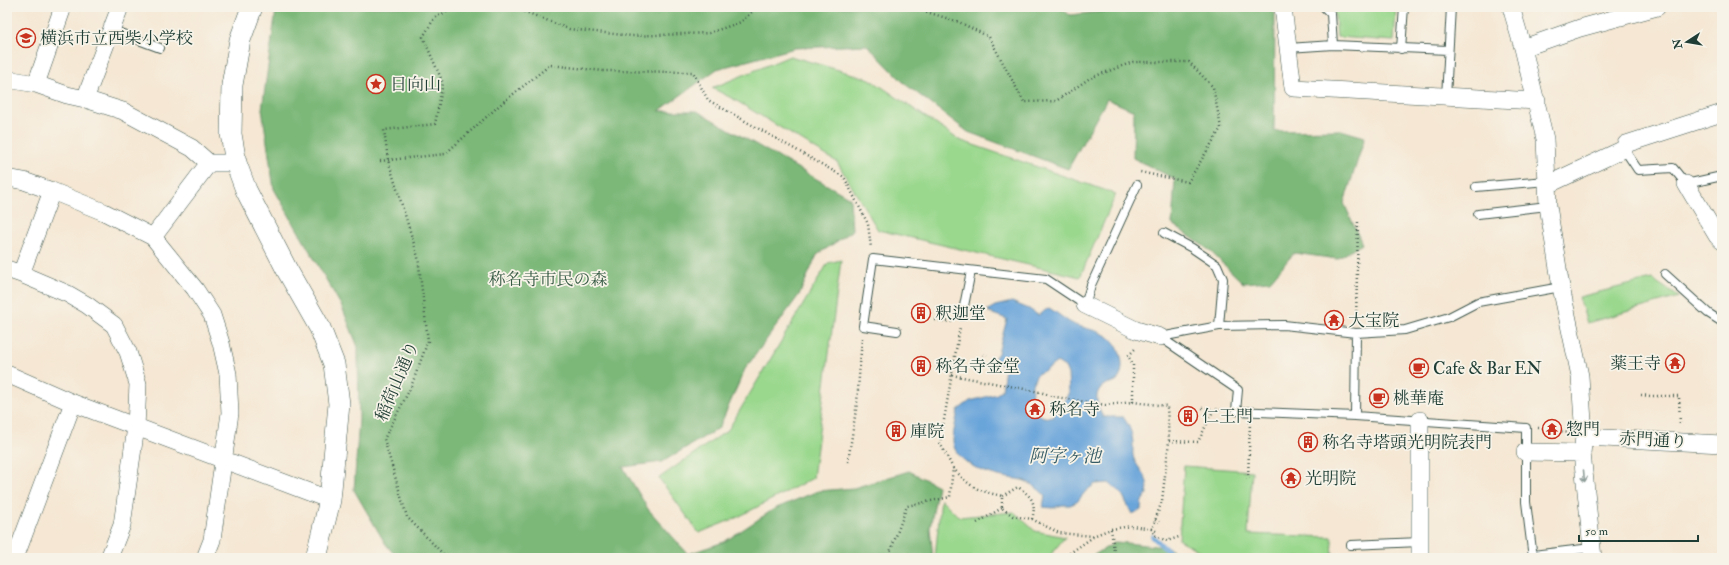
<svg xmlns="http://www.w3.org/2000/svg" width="1729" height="565" font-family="'IM FELL Double Pica','Noto Serif JP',serif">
<rect width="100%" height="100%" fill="#f7f3e8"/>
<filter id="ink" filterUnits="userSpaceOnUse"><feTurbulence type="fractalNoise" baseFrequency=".025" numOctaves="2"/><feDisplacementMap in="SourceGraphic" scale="8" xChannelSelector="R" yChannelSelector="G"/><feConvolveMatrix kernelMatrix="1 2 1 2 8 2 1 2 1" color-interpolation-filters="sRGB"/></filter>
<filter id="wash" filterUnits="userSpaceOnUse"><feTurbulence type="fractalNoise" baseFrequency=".012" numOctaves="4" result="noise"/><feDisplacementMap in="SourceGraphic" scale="16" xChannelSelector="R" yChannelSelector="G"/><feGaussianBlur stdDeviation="0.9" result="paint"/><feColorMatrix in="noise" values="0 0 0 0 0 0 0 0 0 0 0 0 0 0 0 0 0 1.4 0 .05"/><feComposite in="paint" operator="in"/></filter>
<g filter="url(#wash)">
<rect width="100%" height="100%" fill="#f5e7d3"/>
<path fill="#9ad88d" stroke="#5c8a60" d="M1334,7H1396L1394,41L1337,37Z
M790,56L870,79L959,140L1116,194L1080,277L878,230L837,162L735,100L712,88Z
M841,260L813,478L738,517L699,533L659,478L728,430L828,263Z
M1652,279L1679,297L1587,323L1579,297Z
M1184,466L1252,471L1248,534L1332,537L1333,558H1213L1179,540Z
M941,499L959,517L1014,512L1035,531L1065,537L1048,558H937L935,557Z"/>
<path fill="#7bb878" stroke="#4d7a56" d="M278,7H1059L1070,15L1145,7H1265L1275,13L1274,131L1341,130L1365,137L1344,203L1362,244L1337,259L1294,253L1270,281L1243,283L1209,250L1172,224L1175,179L1133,158L1134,111L1107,99L1068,169L968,132L905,84L867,45L795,48L717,69L659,111H697L850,198L852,231L817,255L799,295L745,369L719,428L662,462L623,467L648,509L688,554L724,542L774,509L818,491L854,488L909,471L938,486L930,528L933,558H397L385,543L354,490L359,419L358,347L342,307L274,189L262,109L276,10Z
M1116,542L1165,547L1190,558H1089Z"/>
<path fill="#6aa5da" stroke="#447187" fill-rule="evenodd" d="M1012,302L1029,309L1038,315L1049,308C1058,313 1066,321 1075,325C1087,329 1099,330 1110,338C1120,346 1126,366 1119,378C1115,384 1107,382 1103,386C1092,394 1098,408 1103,417H1123C1130,426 1133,435 1133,446C1133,450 1132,455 1134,459C1138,469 1151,479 1147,493C1144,500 1141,498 1141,510L1132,514L1122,494L1109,483L1095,484L1085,492L1077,502L1070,505H1062L1053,508L1043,507L1045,495C1038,489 1030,482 1022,480C1013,478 1004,478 995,475C979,471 953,459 953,440C953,430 957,419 958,410L970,401L997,394L1002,390L1005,368L994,359L998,353L1007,319L990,313L988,310L995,306ZM1057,362L1065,367L1068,374L1069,392L1064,402L1055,407L1054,417C1042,419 1038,415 1031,406L1032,384L1037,374L1046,370Z"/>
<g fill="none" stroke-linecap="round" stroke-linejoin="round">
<path stroke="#6aa5da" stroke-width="5" d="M1153,537L1175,558"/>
</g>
</g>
<g filter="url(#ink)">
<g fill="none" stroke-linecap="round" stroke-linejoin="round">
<defs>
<path id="service" d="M1324,7L1331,14L1333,45
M112,30L160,48
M1288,48L1333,45L1448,50
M1401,49L1404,7
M1446,97L1451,7
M1624,149L1638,170L1673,168L1686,184L1722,176
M1476,187L1547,181
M1478,214L1548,206
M1164,233L1192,248L1217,265L1223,279L1219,326
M1665,274L1708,313L1722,322
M962,316L971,271
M897,331L863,326L873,259L1046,279L1085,305L1091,285L1137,185
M1160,337L1238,390L1236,411L1355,416L1526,428V502L1533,558
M1160,337L1219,326L1284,325L1356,333
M1355,416L1356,333L1405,330L1449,317L1478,302L1561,287
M1351,545L1420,542
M1533,555L1591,548"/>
<path id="minor" d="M1283,7L1293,88L1537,101
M1511,7L1523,48L1545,139L1548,206L1561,287L1580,376L1584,437L1582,453L1593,558
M1523,48L1580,28L1657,7
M7,79L36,84L67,95L85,99L123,111L192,148L209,163H236
M36,84L63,7
M85,99L120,7
M7,178L24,181L52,191L104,212L153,237L195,289L212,315L221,343L228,374L230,413L212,540L205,558
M1686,184L1717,236L1722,241
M1547,185L1624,149L1626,144L1722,113
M153,237L209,163
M7,269L21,274L68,294L87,305L114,325L128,352L138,384L136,427L122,525L109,558
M21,274L52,191
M1085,305L1136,330L1160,337
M7,374L73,403L330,500
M1420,420V558
M1584,437L1722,444
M1525,452L1582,453
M15,558L73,403"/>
<path id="tertiary" d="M252,7L240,40L232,85L231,134L236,163L246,190L287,270L320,328L334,364L339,404L330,500L316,558"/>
</defs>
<use href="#service" stroke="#3f564c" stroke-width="10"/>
<use href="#minor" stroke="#3f564c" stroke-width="18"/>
<use href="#tertiary" stroke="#3f564c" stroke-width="22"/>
<path stroke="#3f564c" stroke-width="2.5" stroke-dasharray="1 3" stroke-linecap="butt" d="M458,7L435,17L423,37L443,83L435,124L384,130L388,160L418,257L428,341L411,387L384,439L407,517L445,556L485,558
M513,7L569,29L632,36L709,33L741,22L757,7
M911,7L959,22L989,37L1024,102L1056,101L1090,78L1133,62H1189L1213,87L1221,128L1188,182L1140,172
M380,161L445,154L502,103L550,65L603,71L693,72L708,100L844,177L868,224L871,248
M935,320L953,322
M1356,323L1358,221
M983,354L987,355
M952,375L1040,392L1056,397L1105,405L1133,402L1167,406L1169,441L1162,501L1152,529L1132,526L1111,529L1093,536L1059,533L1032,519L1013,516L1002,508
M1641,395L1651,396H1679L1680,426
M1133,402V364L1128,356L1135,349
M1202,408L1214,409
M1538,428L1551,429L1569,433
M1169,441L1198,442L1214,409L1224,410
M848,462L857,403L862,338
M953,468C971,488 976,490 1002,496V508
M1248,479L1250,422
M1002,496L1018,487C1031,496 1037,502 1032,519
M1155,520L1159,522
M977,523L1002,508
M1111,529L1115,558
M1156,531L1152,529L1154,535L1167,541L1179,537
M888,558L907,506L950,497L953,468L940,443L960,327
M1063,558L1093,537"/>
<use href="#service" stroke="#fff" stroke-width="8"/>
<use href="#minor" stroke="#fff" stroke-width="17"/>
<use href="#tertiary" stroke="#fff" stroke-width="21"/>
</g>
<defs><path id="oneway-shaft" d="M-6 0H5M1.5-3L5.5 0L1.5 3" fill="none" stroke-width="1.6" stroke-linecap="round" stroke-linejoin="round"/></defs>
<use stroke="#8f9e9a" href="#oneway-shaft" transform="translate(1584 476) rotate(85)"/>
</g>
<defs>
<symbol id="school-ring" viewBox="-11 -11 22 22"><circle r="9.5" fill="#f7f3e8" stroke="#c8321e" stroke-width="1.5"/><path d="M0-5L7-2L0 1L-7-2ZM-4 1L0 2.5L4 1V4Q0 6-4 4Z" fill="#c8321e"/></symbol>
<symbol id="sight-ring" viewBox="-11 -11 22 22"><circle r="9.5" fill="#f7f3e8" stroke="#c8321e" stroke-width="1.5"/><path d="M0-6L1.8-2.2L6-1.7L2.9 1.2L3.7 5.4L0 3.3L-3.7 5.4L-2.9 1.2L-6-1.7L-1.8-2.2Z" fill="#c8321e"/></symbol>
<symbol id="building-ring" viewBox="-11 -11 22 22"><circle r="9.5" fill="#f7f3e8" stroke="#c8321e" stroke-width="1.5"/><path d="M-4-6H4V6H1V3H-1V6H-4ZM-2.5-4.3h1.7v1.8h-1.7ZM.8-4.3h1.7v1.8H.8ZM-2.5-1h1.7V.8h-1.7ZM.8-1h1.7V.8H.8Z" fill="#c8321e"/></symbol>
<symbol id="temple-ring" viewBox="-11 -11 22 22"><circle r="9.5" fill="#f7f3e8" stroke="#c8321e" stroke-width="1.5"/><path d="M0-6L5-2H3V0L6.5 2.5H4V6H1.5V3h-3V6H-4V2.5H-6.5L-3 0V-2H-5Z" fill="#c8321e"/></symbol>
<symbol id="cafe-ring" viewBox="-11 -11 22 22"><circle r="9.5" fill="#f7f3e8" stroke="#c8321e" stroke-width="1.5"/><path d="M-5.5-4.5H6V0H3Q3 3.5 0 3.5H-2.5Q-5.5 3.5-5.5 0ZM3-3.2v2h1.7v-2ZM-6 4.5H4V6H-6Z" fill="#c8321e"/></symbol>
</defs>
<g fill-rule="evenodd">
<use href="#school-ring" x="15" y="27" width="22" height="22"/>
<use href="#sight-ring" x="365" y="73" width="22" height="22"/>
<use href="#building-ring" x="910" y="302" width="22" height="22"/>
<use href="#temple-ring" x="1323" y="309" width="22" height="22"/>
<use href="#temple-ring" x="1664" y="352" width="22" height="22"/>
<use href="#building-ring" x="910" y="355" width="22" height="22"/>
<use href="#cafe-ring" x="1408" y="357" width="22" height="22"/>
<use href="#cafe-ring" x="1368" y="387" width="22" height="22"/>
<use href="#temple-ring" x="1024" y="398" width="22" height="22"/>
<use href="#building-ring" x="1177" y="405" width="22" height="22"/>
<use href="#temple-ring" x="1541" y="418" width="22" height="22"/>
<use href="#building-ring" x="885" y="420" width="22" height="22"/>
<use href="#building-ring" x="1297" y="431" width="22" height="22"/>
<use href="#temple-ring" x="1280" y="467" width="22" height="22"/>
</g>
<g text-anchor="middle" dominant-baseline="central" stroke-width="3.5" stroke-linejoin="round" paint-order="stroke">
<g font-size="17" fill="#1f3d34" stroke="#f7f3e8" text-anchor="start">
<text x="40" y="38">横浜市立西柴小学校</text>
<text x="390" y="84">日向山</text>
<text x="935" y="313">釈迦堂</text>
<text x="1348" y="320">大宝院</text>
<text x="1661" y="363" text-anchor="end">薬王寺</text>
<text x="935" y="366">称名寺金堂</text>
<text x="1433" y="368">Cafe &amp; Bar EN</text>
<text x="1393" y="398">桃華庵</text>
<text x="1049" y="409">称名寺</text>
<text x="1202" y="416">仁王門</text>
<text x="1566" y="429">惣門</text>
<text x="910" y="431">庫院</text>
<text x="1322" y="442">称名寺塔頭光明院表門</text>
<text x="1305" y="478">光明院</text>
</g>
<g font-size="17" fill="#385c46" stroke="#f7f3e8">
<text x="548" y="279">称名寺市民の森</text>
</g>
<g font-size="17" fill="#1f3d34" stroke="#f7f3e8">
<text transform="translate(397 381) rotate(-67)">稲荷山通り</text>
<text transform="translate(1653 440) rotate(3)">赤門通り</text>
</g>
<g font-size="18" font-style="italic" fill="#365c66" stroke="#f7f3e8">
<text x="1065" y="456">阿字ヶ池</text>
</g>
</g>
<rect width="1729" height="565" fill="none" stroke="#f7f3e8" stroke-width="24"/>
<g transform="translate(1687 42) rotate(258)" stroke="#f7f3e8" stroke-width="3" paint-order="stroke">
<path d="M0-3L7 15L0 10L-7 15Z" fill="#1f3d34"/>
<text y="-6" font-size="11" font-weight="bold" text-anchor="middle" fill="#1f3d34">N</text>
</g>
<path d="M1579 535v6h119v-6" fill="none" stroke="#1f3d34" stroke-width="2"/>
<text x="1585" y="535" font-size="12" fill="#1f3d34" stroke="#f7f3e8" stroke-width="3" paint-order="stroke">50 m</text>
</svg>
